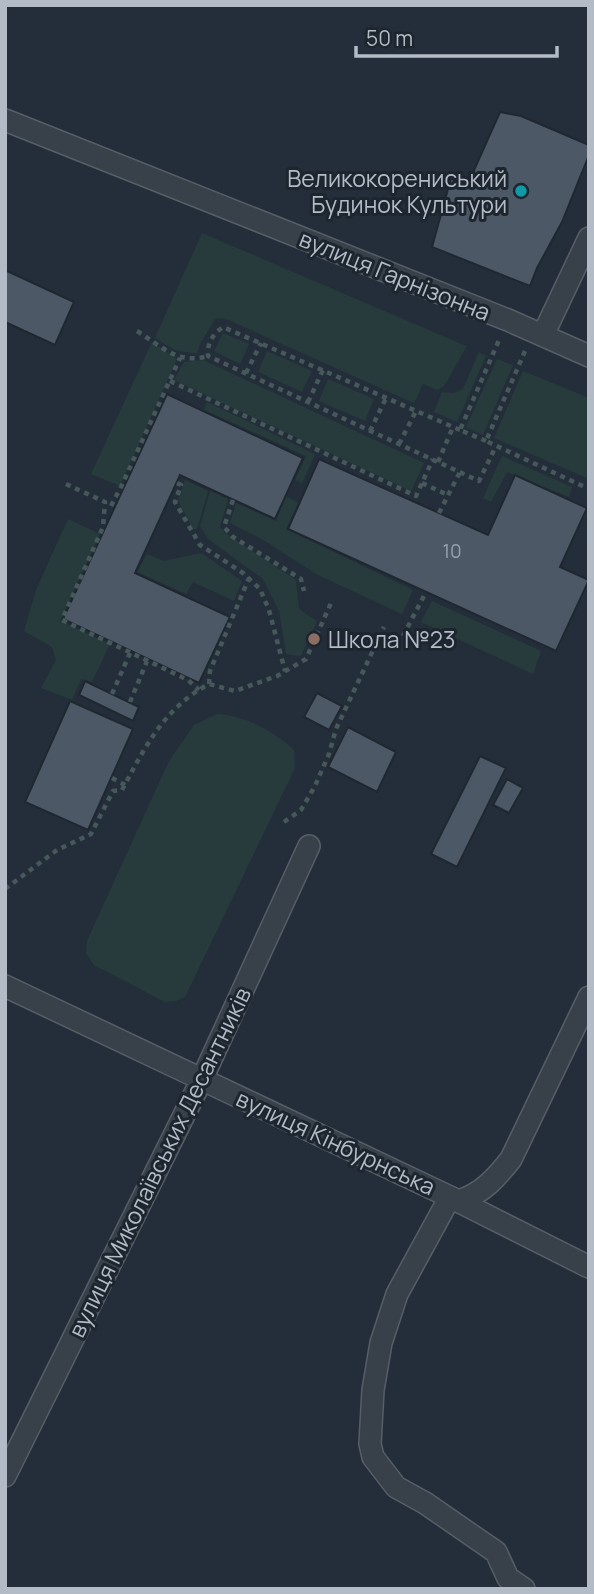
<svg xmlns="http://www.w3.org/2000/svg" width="594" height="1594" font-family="Manrope,sans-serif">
<rect width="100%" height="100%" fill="#242e3a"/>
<path fill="#273b3c" d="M202,233L466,346H467L444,386L437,390L423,384L414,403L224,318L215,319L200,344L197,354L175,350L155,338Z
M223,333L249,344L240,364L214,351Z
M152,342L177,359L120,486L91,474Z
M267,351L312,371L302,392L258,372Z
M479,352L486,356L457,422L434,412L442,392L454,393L463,389Z
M497,359L513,365L483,435L466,427Z
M203,360L424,463L411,491L174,380L184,362Z
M523,371L589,398V479L494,438Z
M328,379L374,399L365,421L319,401Z
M207,402L315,454L302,483L295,480L306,456L204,410Z
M502,456L572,487L569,497L507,472L491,502L483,498Z
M185,480L208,491L197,529H193L178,500Z
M210,491L228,499L220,527L225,533L296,580L299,609L317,621L301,656L286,654L279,611L263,579L208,539L200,526Z
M286,496L298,503L286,529L413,590L402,614L316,574L265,541L230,523L236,503L276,521Z
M68,519L100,534L60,621L110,644L92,682L81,679L72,700L41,688L56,660L52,647L24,631L36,590Z
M201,553L242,581L234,601L193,582L186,594L137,572L147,554L164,561Z
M432,601L541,651L533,674L421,622Z
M217,714C244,715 275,732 294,750L295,768L185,997L176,1001L165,1002L94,965L86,953L87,941L169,761L194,725Z"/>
<path fill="#4c5865" stroke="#1f2731" stroke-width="2" d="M500,112L521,116L589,145V155L562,222L537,268L530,286L432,247L451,178L467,186Z
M5,270L74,302L55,345L5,322Z
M167,394L303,458L275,519L180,475L135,573L230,617L199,683L63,619Z
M319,459L488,535L515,475L587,508L560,567L589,580L556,651L288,529Z
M85,681L139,707L133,721L79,695Z
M317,693L342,706L329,730L304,717Z
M70,701L133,729L88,830L25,802Z
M348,727L396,752L377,792L328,767Z
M480,756L506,768L457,867L431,854Z
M507,779L523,788L509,813L493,805Z"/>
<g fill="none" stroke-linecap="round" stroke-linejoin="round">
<defs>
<path id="minor" d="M5,120L508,320L589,356
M543,335L589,238
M5,986L450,1197L589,1267
M450,1197L397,1294L381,1343L373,1390L370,1444L373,1457L396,1487L425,1503L496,1552L508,1578L524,1589
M459,1201C483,1193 496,1178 511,1159L589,997
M5,1476L202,1079L309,846"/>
</defs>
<use href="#minor" stroke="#565e68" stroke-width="24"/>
<path stroke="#46585a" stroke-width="4.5" stroke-dasharray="5 5" stroke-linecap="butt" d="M137,331C161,346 178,365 208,356
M525,351L486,441L589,489
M246,373L261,343
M170,381L416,496L433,459
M308,402L323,370
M460,430L223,327C213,334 207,343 208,356L479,481L496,446
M370,431L386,398
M486,441L460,430L499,340
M399,444L416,411
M438,462L453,427
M177,483L181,485L175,502L200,545L243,573L260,589L269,610L285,671
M422,483L448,495
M66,484L105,502L103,527L62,620L188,680L199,690
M233,500L224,527L233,537L301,579L304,591
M111,506L121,487L180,358
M439,513L460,472
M403,636L426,592
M209,684L210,671L249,578
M112,694L130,653
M130,702L147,661
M112,778L125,785
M284,822L301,810L315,786L329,754L336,729L384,627
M5,889L57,850L91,834L113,791L122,790C145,747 164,708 209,684L235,691L277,676L306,659L331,603"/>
<use href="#minor" stroke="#38404a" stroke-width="21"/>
</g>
<circle fill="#0f9aa8" stroke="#1d252f" stroke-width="2.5" cx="521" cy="191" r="7"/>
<circle fill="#8d6e63" stroke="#1d252f" stroke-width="2.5" cx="314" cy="639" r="7"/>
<g text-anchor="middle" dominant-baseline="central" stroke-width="6" stroke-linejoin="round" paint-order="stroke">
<g font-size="19" fill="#99a2ae">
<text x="452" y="551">10</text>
</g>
<g font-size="23" fill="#b3bbc6" stroke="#1d252f" text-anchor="end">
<text x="507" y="178">Великокорениський<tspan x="507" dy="26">Будинок Культури</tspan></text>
<text x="328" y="639" text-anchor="start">Школа №23</text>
</g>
<g font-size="23" fill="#b3bbc6" stroke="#1d252f">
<text transform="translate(395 275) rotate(22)">вулиця Гарнізонна</text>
<text transform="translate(336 1142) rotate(25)">вулиця Кінбурнська</text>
<text transform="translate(159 1162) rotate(-64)">вулиця Миколаївських Десантників</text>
</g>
</g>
<rect width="594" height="1594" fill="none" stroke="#b3bbc6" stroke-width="14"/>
<path d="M356 46v10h201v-10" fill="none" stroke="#b3bbc6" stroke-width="3.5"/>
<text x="366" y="46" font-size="21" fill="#b3bbc6" stroke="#1d252f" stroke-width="5" paint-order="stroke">50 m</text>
</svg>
